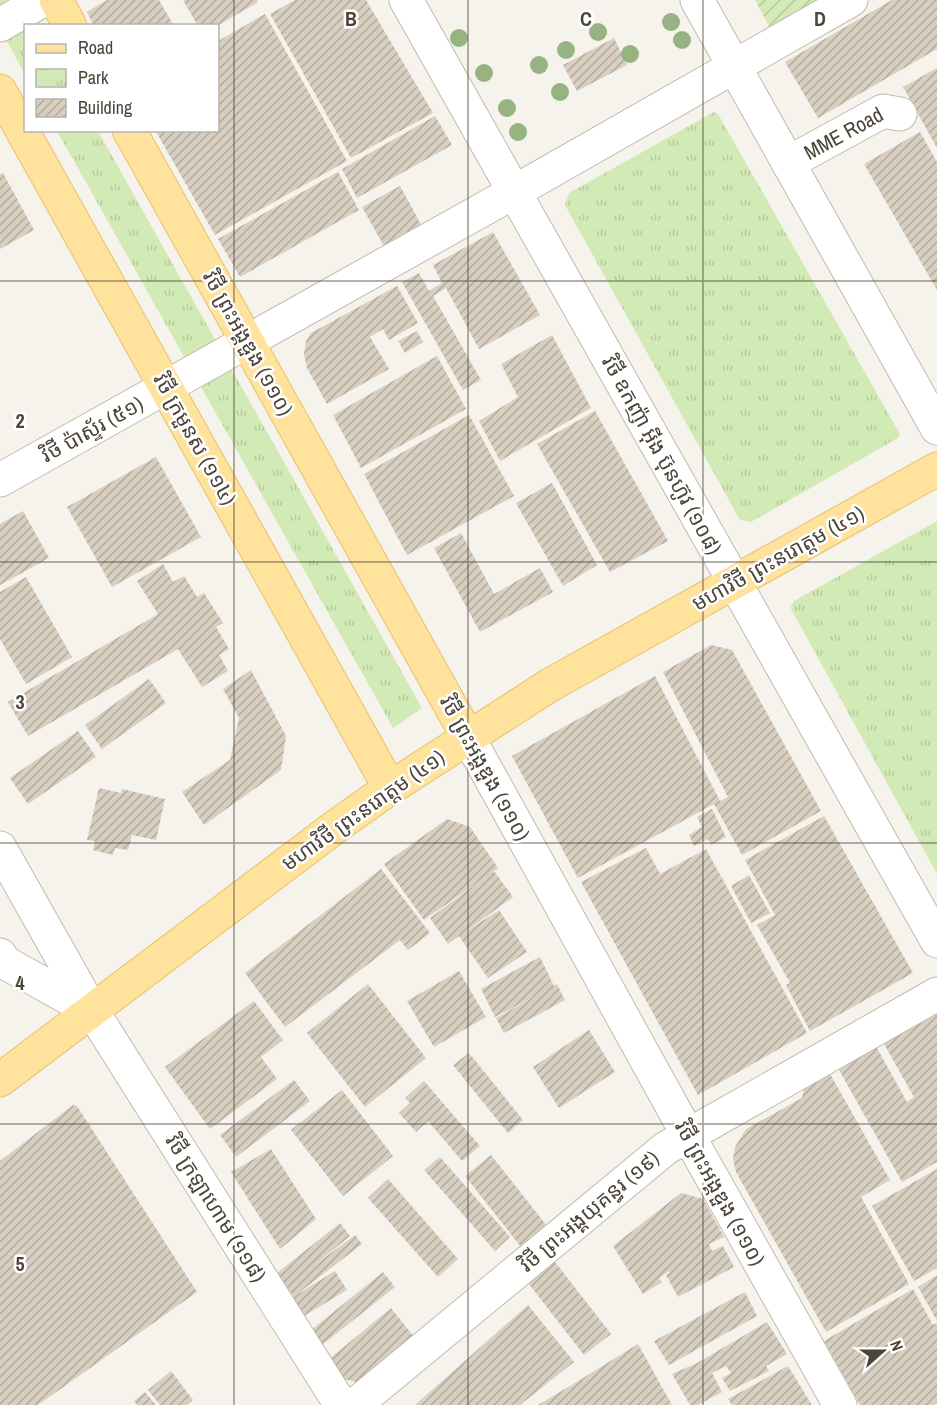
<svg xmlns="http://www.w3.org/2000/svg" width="937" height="1405" font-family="'Archivo Narrow','Noto Sans Khmer',sans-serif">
<defs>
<pattern id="park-tufts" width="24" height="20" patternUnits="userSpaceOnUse" patternTransform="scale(1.5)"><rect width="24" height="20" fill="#d2eab5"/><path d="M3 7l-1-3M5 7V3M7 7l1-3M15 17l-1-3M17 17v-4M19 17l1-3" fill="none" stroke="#b6ca9c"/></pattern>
<pattern id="garden-furrows" width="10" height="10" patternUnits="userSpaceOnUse" patternTransform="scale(1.5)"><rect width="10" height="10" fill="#d2eab5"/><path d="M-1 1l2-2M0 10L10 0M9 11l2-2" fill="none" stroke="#b6ca9c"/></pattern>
<pattern id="building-hatch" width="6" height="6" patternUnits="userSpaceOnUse" patternTransform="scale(1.5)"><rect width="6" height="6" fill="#d8cfc1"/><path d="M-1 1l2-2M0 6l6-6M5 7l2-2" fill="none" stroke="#b1aa9e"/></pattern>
</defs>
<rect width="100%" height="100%" fill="#f6f3ec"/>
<path fill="url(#park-tufts)" d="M0,0H25L39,25L26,26L25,74L0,29Z
M714,112L718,114L900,434L898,438L751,522L740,520L565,205L569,193Z
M57,131H98L422,708L393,728Z
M937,521V874L790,607L794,601Z"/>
<path fill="url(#garden-furrows)" d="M755,0H829L772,32Z"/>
<path fill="url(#building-hatch)" d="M107,0H159L174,26H94L87,12Z
M183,0H257L258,2L217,26H198Z
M295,0H366L433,113L351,158L270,14Z
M892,0H937V49L818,118L785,62Z
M265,14L347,161L215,235L155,130H218V41Z
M614,38L627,65L577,91L563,65Z
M937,68V148L903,87Z
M435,116L452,145L357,198L342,169Z
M920,132L937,162V290L864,164Z
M338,172L359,210L240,277L218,239Z
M3,173L34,230L0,249V174Z
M400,186L423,228L385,248L362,207Z
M493,232L540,315L479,349L446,288L433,296L481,380L463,390L402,282L419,273L429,291L442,283L433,265Z
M397,286L418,323L389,340L383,329L370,337L389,369L327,404L307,368L304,354L306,341L311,333Z
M417,331L423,342L405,353L398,341Z
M552,335L591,408L500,461L479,421L518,397L501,364Z
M437,356L466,409L361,468L333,415Z
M595,411L668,541L610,572L537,444Z
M469,415L514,496L407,555L364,474Z
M156,457L201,537L112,587L67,507Z
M552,483L597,565L563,586L516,503Z
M23,511L49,558L0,585V524Z
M461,533L494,594L540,568L553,592L480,632L434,548Z
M163,564L173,582L184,576L197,597L204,593L223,623L216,627L229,649L219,655L228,671L202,687L178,649L28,736L8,702L158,614L137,581Z
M26,577L72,657L26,684L0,639V592Z
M711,645L732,650L821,811L742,855L714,804L578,878L512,756L655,676L720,801L728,797L663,672Z
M251,670L286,736L281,770L204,825L182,792L230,760L239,718L223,689Z
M149,679L166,703L102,749L85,725Z
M78,731L96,757L28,804L10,778Z
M99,788L121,793L122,789L165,799L156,840L132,835L128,850L115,848L113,855L93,850L95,841L87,840Z
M712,809L726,837L711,845L708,839L694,846L689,835L702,827L697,817Z
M824,816L913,973L810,1031L786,985L790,983L757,925L775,915L745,860Z
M447,819L470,827L498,868L494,871L513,897L462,934L499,910L527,952L488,978L459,936L448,944L430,918L488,875L424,920L384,864Z
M646,848L660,874L706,849L807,1033L698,1095L581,882Z
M381,869L430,933L408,950L400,940L285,1027L245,973Z
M749,875L770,913L751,923L731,886Z
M540,957L554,986L557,984L565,1000L504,1033L496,1018L539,994L495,1017L481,989Z
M459,971L486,1017L434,1047L407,1001Z
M368,984L426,1058L365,1107L307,1033Z
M254,1001L283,1040L261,1057L277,1079L210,1129L165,1067Z
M937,1011V1162L902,1182L834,1061L872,1039L907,1102L914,1097L879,1035Z
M589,1030L615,1072L559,1108L533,1067Z
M469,1053L523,1120L508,1133L453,1065Z
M825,1065L890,1180L861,1197L909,1284L826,1332L736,1172L733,1159L735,1147L746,1129L802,1098L807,1076Z
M294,1080L310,1101L236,1157L220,1135Z
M424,1081L480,1146L462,1161L428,1121L416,1132L399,1113L410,1103L405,1098Z
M342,1090L393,1156L343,1196L291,1130Z
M73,1105L77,1106L197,1292L38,1405H0V1161Z
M271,1149L316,1219L280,1249L231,1172Z
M491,1155L547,1226L521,1247L465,1176Z
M440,1157L510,1237L495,1251L424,1170Z
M937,1169V1268L914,1281L872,1206Z
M388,1179L458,1259L438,1277L368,1198Z
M681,1193L703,1199L724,1237L709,1244L712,1251L723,1246L734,1267L678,1297L666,1275L670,1273L669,1271L659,1278L662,1282L643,1294L613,1246Z
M340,1223L350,1236L312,1267L355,1235L362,1244L296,1295L335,1271L347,1290L304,1316L292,1298L294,1297L277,1273Z
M552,1258L611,1334L584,1355L525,1279Z
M383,1272L395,1287L322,1345L310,1331Z
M937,1275V1321L918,1287Z
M913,1289L933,1325L937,1323V1403L934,1405H860L824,1341Z
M745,1292L757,1316L669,1365L654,1341Z
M528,1305L574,1362L520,1405H415Z
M391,1308L414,1337L359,1383L344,1379L328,1360Z
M767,1322L787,1354L766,1366L769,1371L730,1391L722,1378L731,1373L726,1366L712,1373L722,1392L698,1405H690L672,1374L697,1363Z
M638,1344L672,1405H538L575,1383Z
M788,1366L812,1405H732L728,1399Z
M171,1371L193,1400L187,1405H160L148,1390Z
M145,1392L156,1405H137L134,1401Z"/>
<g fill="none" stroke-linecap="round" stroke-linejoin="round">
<defs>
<g id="minor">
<path d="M406,0L937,941"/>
<path d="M697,0L937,428"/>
<path d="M0,25L43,0"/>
<path id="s1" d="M788,163L883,111L900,114"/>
<path d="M0,480L514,192L851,0"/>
<path d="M468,737L688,1135L840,1405"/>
<path d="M0,848L92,1011L341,1405"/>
<path d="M0,955L4,962L92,1011"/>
<path d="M355,1405L666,1148L937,994"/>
</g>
<path id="major" d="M56,0L70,26
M0,91L390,788
M129,130L468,737
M0,1080L335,827L390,788L550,685L937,469"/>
</defs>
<use href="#minor" stroke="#c2bbae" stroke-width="35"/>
<use href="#major" stroke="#e6c16a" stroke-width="35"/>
<use href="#minor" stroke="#fff" stroke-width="33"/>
<use href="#major" stroke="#ffe39c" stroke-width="33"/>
</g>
<g fill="#97b381">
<circle cx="671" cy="22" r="9"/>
<circle cx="598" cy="32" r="9"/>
<circle cx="459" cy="38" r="9"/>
<circle cx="682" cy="40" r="9"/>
<circle cx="566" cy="50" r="9"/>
<circle cx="630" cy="54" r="9"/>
<circle cx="539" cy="65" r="9"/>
<circle cx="484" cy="73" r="9"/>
<circle cx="560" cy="92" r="9"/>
<circle cx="507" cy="108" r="9"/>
<circle cx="518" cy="132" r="9"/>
</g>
<path fill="none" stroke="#4b4439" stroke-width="1.5" stroke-opacity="0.55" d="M234,0V1405M468,0V1405M703,0V1405M0,281H937M0,562H937M0,843H937M0,1124H937"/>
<g text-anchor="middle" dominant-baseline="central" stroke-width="5" stroke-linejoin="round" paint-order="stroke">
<g font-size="21" fill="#4b4439" stroke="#fff">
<text stroke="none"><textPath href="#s1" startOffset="63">MME Road</textPath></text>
<text transform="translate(248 343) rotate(61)">វិថី ព្រះអង្គឌួង (១១០)</text>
<text transform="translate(92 429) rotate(-29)">វិថី ប៉ាស្ទ័រ (៥១)</text>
<text transform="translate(195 439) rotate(61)">វិថី ក្រមួនស (១១៤)</text>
<text transform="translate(662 455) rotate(61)">វិថី ឧកញ៉ា អ៊ីង ប៊ុនហ៊ូវ (១០៨)</text>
<text transform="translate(778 558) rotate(-29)">មហាវិថី ព្រះនរោត្តម (៤១)</text>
<text transform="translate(485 768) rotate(61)">វិថី ព្រះអង្គឌួង (១១០)</text>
<text transform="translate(363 810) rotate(-35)">មហាវិថី ព្រះនរោត្តម (៤១)</text>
<text transform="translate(720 1193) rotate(61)">វិថី ព្រះអង្គឌួង (១១០)</text>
<text transform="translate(216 1208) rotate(58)">វិថី ក្រឡាហោម (១១៨)</text>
<text transform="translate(589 1211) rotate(-40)">វិថី ព្រះអង្គយុគន្ធរ (១៩)</text>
</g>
</g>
<g font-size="20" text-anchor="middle" font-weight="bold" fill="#4b4439" stroke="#fff" stroke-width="5" stroke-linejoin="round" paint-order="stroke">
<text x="351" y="26">B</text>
<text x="586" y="26">C</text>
<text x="820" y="26">D</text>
<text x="20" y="428">2</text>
<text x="20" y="709">3</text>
<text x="20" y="990">4</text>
<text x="20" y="1271">5</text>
</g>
<rect x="24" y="24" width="195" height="108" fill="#ffffff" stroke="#b7b4b0" stroke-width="1.5"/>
<rect x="36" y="44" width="30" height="9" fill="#ffe39c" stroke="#b7b4b0" stroke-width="1.5"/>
<text x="78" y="54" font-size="18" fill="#4b4439">Road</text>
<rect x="36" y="69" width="30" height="18" fill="url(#park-tufts)" stroke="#b7b4b0" stroke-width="1.5"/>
<text x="78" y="84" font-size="18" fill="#4b4439">Park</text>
<rect x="36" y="99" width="30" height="18" fill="url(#building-hatch)" stroke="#b7b4b0" stroke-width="1.5"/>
<text x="78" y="114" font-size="18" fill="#4b4439">Building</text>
<g transform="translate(883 1351) rotate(69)" stroke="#ffffff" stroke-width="4.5" paint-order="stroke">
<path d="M0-4.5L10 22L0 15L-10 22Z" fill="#4b4439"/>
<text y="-9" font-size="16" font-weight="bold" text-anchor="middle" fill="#4b4439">N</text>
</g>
</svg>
